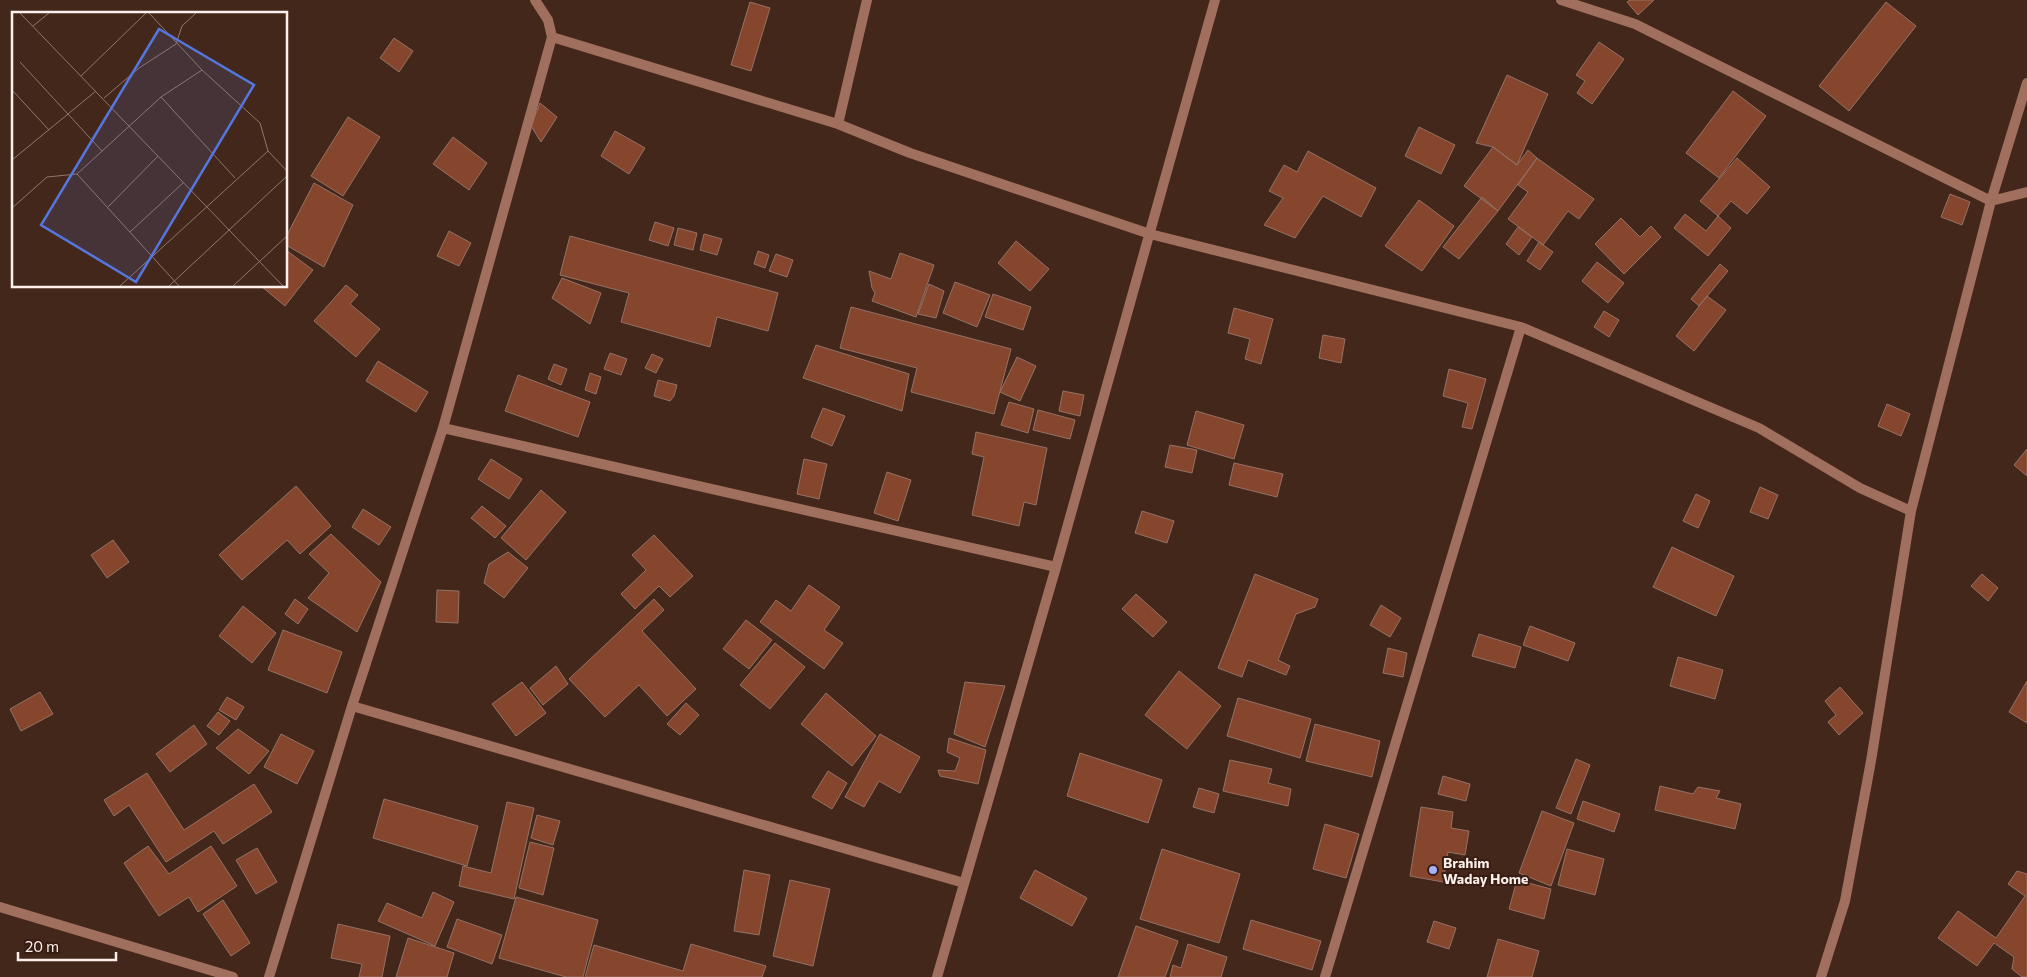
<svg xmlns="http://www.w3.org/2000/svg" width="2027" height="977" font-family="Commissioner,sans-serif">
<rect width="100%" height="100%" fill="#44271b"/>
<path fill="#86462d" stroke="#947265" d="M1630,0H1654L1638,15L1627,2Z
M750,2L770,8L751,71L731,65Z
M1886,2L1916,26L1849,111L1819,86Z
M394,38L413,51L399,72L380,58Z
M1599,42L1624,59L1592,104L1577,93L1585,81L1576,75Z
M1507,75L1548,94L1517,165L1493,147L1476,143Z
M1733,91L1766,116L1719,178L1686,153Z
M540,103L557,117L541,142L531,126Z
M348,117L380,137L343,196L311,176Z
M1419,127L1455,145L1441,174L1405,156Z
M615,131L645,148L629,174L601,156Z
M453,137L487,163L469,190L433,164Z
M1493,147L1517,165L1528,150L1537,158L1498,211L1464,186Z
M1308,151L1376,188L1361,217L1323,196L1295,238L1264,225L1283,198L1269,191L1284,165L1297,172Z
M1537,158L1594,199L1579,219L1568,211L1543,245L1508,219L1528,192L1518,185Z
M1737,158L1770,187L1747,214L1731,201L1718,216L1700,201Z
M314,183L353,205L324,267L286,245V237Z
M1950,194L1970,202L1962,225L1941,217Z
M1482,197L1498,211L1459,259L1443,247Z
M1419,200L1454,226L1422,271L1385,246Z
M1685,214L1706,231L1718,216L1731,228L1708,256L1674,228Z
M1621,218L1640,237L1651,226L1661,237L1624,274L1595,244Z
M655,222L674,228L668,246L649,240Z
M1518,227L1532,237L1519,255L1506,244Z
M678,228L697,233L693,250L674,245Z
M449,231L471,243L459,266L437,256Z
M704,234L722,239L717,255L700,250Z
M570,236L778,293L768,331L717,317L710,347L621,322L629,293L560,275Z
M1016,241L1049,269L1030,291L998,263Z
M1539,242L1553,252L1540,270L1527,261Z
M286,250L313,270L285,306L261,286H286Z
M758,251L769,255L765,268L754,264Z
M900,253L934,265L916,317L872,301L875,293L872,288L869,271L891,279Z
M776,254L793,260L787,277L769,271Z
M1597,262L1624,283L1608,303L1582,281Z
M1720,264L1728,271L1699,306L1691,299Z
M562,278L601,293L590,324L552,298Z
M955,282L990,295L977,327L943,313Z
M929,284L944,291L936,318L918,314Z
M346,285L358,295L350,304L380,329L356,357L314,321Z
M993,294L1031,307L1023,330L985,317Z
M1707,296L1726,310L1694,351L1676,336Z
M851,307L1011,349L994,414L911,392L917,368L840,348Z
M1234,308L1273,319L1261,364L1245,359L1250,339L1228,333Z
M1604,311L1619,320L1609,337L1594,327Z
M1323,335L1345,339L1341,363L1319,358Z
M816,345L909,374L902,411L803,378Z
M610,353L627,359L621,375L604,369Z
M652,354L663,359L656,373L645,368Z
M1017,357L1036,366L1020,401L1000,392Z
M378,361L428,392L416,412L366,381Z
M554,364L567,369L561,385L548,379Z
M1449,369L1486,379L1472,429L1462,427L1468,403L1443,396Z
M590,373L601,377L596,394L585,390Z
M518,375L590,402L578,437L505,411Z
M658,380L677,385L674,396L670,401L654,396Z
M1063,391L1084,395L1080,416L1059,411Z
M1009,402L1034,409L1028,433L1001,425Z
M1887,404L1910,414L1901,436L1878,426Z
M823,408L845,416L832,446L811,437Z
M1038,410L1075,420L1070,439L1033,430Z
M1196,411L1244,425L1234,459L1187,445Z
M976,432L1047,448L1036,505L1024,502L1019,526L972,515L984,457L972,454Z
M1170,445L1197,450L1192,473L1165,467Z
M2027,449V476L2014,465Z
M491,459L522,479L509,499L478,479Z
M804,459L827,464L819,499L797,494Z
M1234,463L1283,474L1277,497L1229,485Z
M887,472L911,480L898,521L874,513Z
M296,486L331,526L300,554L287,540L242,580L219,555Z
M1760,487L1778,495L1768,519L1750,512Z
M541,490L566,512L526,560L501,538Z
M1696,494L1710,501L1698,528L1683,521Z
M482,506L506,526L495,538L471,518Z
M363,509L391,527L379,545L352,527Z
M1142,511L1174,521L1167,543L1135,533Z
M331,534L381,582L357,632L308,598L329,573L309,554Z
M654,535L693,576L670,597L659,586L635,609L621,594L646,570L632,555Z
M113,540L129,562L107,578L91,555Z
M1672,547L1734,576L1716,616L1653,587Z
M508,552L528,568L504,598L484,583L489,564Z
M1255,574L1318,599L1315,607L1296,614L1278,660L1290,666L1286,675L1248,660L1242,677L1218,668Z
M1982,574L1998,588L1988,601L1971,586Z
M809,585L840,607L824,630L843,643L824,669L760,622L776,600L791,611Z
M437,590L459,591L458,623L436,622Z
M1136,594L1167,622L1153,637L1122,609Z
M295,599L308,609L298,624L285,614Z
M654,599L664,610L642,631L696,689L667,716L639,685L605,717L569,679Z
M1381,605L1401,618L1390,637L1370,625Z
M243,606L276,633L252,663L219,636Z
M746,620L772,640L749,669L723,649Z
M1530,626L1575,643L1568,661L1523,645Z
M283,630L342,652L327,693L268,670Z
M1479,634L1521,647L1515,668L1472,656Z
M775,643L805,667L770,709L740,685Z
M1388,648L1407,653L1403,677L1383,673Z
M1678,657L1723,670L1715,699L1670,686Z
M556,666L568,684L543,705L530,688Z
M1179,671L1221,706L1187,749L1145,715Z
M2027,681V723L2009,712Z
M522,682L546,713L516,736L492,704Z
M965,682L1005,686L985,747L954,734Z
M1840,687L1863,713L1839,735L1828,722L1836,715L1825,701Z
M40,692L53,714L21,731L10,709Z
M826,693L876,736L852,766L801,724Z
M227,697L244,707L236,720L219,710Z
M1238,698L1311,719L1300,758L1227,736Z
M686,703L699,715L680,735L667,724Z
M218,712L230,721L219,735L207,726Z
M1315,724L1380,741L1372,777L1306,761Z
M194,725L207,744L170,772L156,754Z
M238,729L269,751L249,774L216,748Z
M281,734L314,751L297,784L264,767Z
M880,734L920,757L900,793L879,781L864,807L845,797Z
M949,738L986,750L978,784L940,776L938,770L955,771L960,758L947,752Z
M1080,753L1162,780L1148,823L1067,796Z
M1576,759L1590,765L1571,814L1556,808Z
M1230,760L1272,769L1268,783L1291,789L1288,806L1223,791Z
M828,771L847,783L832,809L812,797Z
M147,773L184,830L254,784L272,812L223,844L214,831L166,862L129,805L114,816L104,800Z
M1443,776L1470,784L1466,801L1438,794Z
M1660,786L1693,794L1698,787L1720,791L1716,798L1741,804L1735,829L1655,810Z
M1199,788L1219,794L1214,813L1193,807Z
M384,799L478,826L467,866L373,838Z
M1583,801L1620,814L1614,832L1577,819Z
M507,802L534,808L514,899L459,886L463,866L491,873Z
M1421,807L1453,812L1451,828L1469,831L1465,855L1448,852L1443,882L1410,876Z
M1542,811L1574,823L1551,886L1519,873Z
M537,815L560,821L553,845L531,838Z
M1325,824L1359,834L1346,878L1313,869Z
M530,842L554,848L543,895L519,888Z
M148,846L169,874L211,846L237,886L198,912L189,897L159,916L124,863Z
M257,848L277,882L256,894L236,860Z
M1162,849L1240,874L1219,943L1140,919Z
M1567,849L1604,859L1595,895L1558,885Z
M744,870L770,875L759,935L734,931Z
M1035,870L1087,898L1072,926L1020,898Z
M2017,871L2027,874V977H2022L2012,969L2014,957L1994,943L1977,966L1938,938L1958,911L1996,938L2025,896L2008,884Z
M790,880L830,889L813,966L773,956Z
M1517,880L1551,889L1544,919L1509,909Z
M433,892L454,902L435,946L378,921L387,903L422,918Z
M516,897L598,920L583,977H566L499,958Z
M223,900L250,943L231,956L203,914Z
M457,919L502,935L492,964L447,947Z
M1251,920L1321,941L1312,970L1243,949Z
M1434,921L1456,928L1449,949L1427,942Z
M338,924L390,936L382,977H359L362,964L331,958Z
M1136,926L1178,941L1165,977H1118Z
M408,938L454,953L447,977H396Z
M1498,939L1539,951L1532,977H1487Z
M691,944L766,966L762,977H585L594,945L683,971Z
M1188,944L1227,957L1221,977H1170L1173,965L1181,968Z"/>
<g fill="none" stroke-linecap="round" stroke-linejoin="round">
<path stroke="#a16f5d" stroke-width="10" d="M1561,0L1635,24L1991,201L2027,192
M552,37L838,124L910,153L1150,234L1521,327L1759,428L1860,488L1911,511
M838,124L867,0
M443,428L1056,567
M352,706L964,883
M0,907L233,977
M269,977L352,706L443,428L552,37L548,20L535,0
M937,977L1056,567L1215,0
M1325,977L1521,327
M1821,977L1845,901L1871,761L1911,511L1991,201L2027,83"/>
</g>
<circle fill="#a7b1fc" stroke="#391d12" stroke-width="2" cx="1433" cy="870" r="5"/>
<g text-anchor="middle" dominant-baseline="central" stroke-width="4" stroke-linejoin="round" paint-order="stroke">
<g font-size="14" font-weight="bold" fill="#fdf0ec" stroke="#391d12" text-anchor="start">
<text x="1443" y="862">Brahim<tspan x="1443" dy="16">Waday Home</tspan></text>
</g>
</g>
<g transform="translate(12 12)">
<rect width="275" height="275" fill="#44271b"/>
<path fill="none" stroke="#8e776f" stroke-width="1" d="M8,1L271,274M137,1L190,58L248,111L256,139L275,159M21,14L37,1M8,50L90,139M69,64L134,1M0,78L37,118M149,85L223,166M92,86L127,56L164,32L170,14L184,1M0,148L84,79M65,162L149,85L190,58M96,195L146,144M0,196L35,165L65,162L167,274M118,220L171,171M108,274L256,139M157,274L275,164M221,274L275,224"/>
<path fill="#5576dd" fill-opacity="0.15" stroke="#5576dd" stroke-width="2.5" d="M147,17L242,73L124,270L29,213Z"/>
<rect width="275" height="275" fill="none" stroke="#fdf0ec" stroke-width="2.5"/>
</g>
<path d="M18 952v8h98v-8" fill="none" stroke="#fdf0ec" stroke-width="2.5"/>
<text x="25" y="952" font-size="15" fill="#fdf0ec" stroke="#391d12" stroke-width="4" paint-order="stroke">20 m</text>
</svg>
